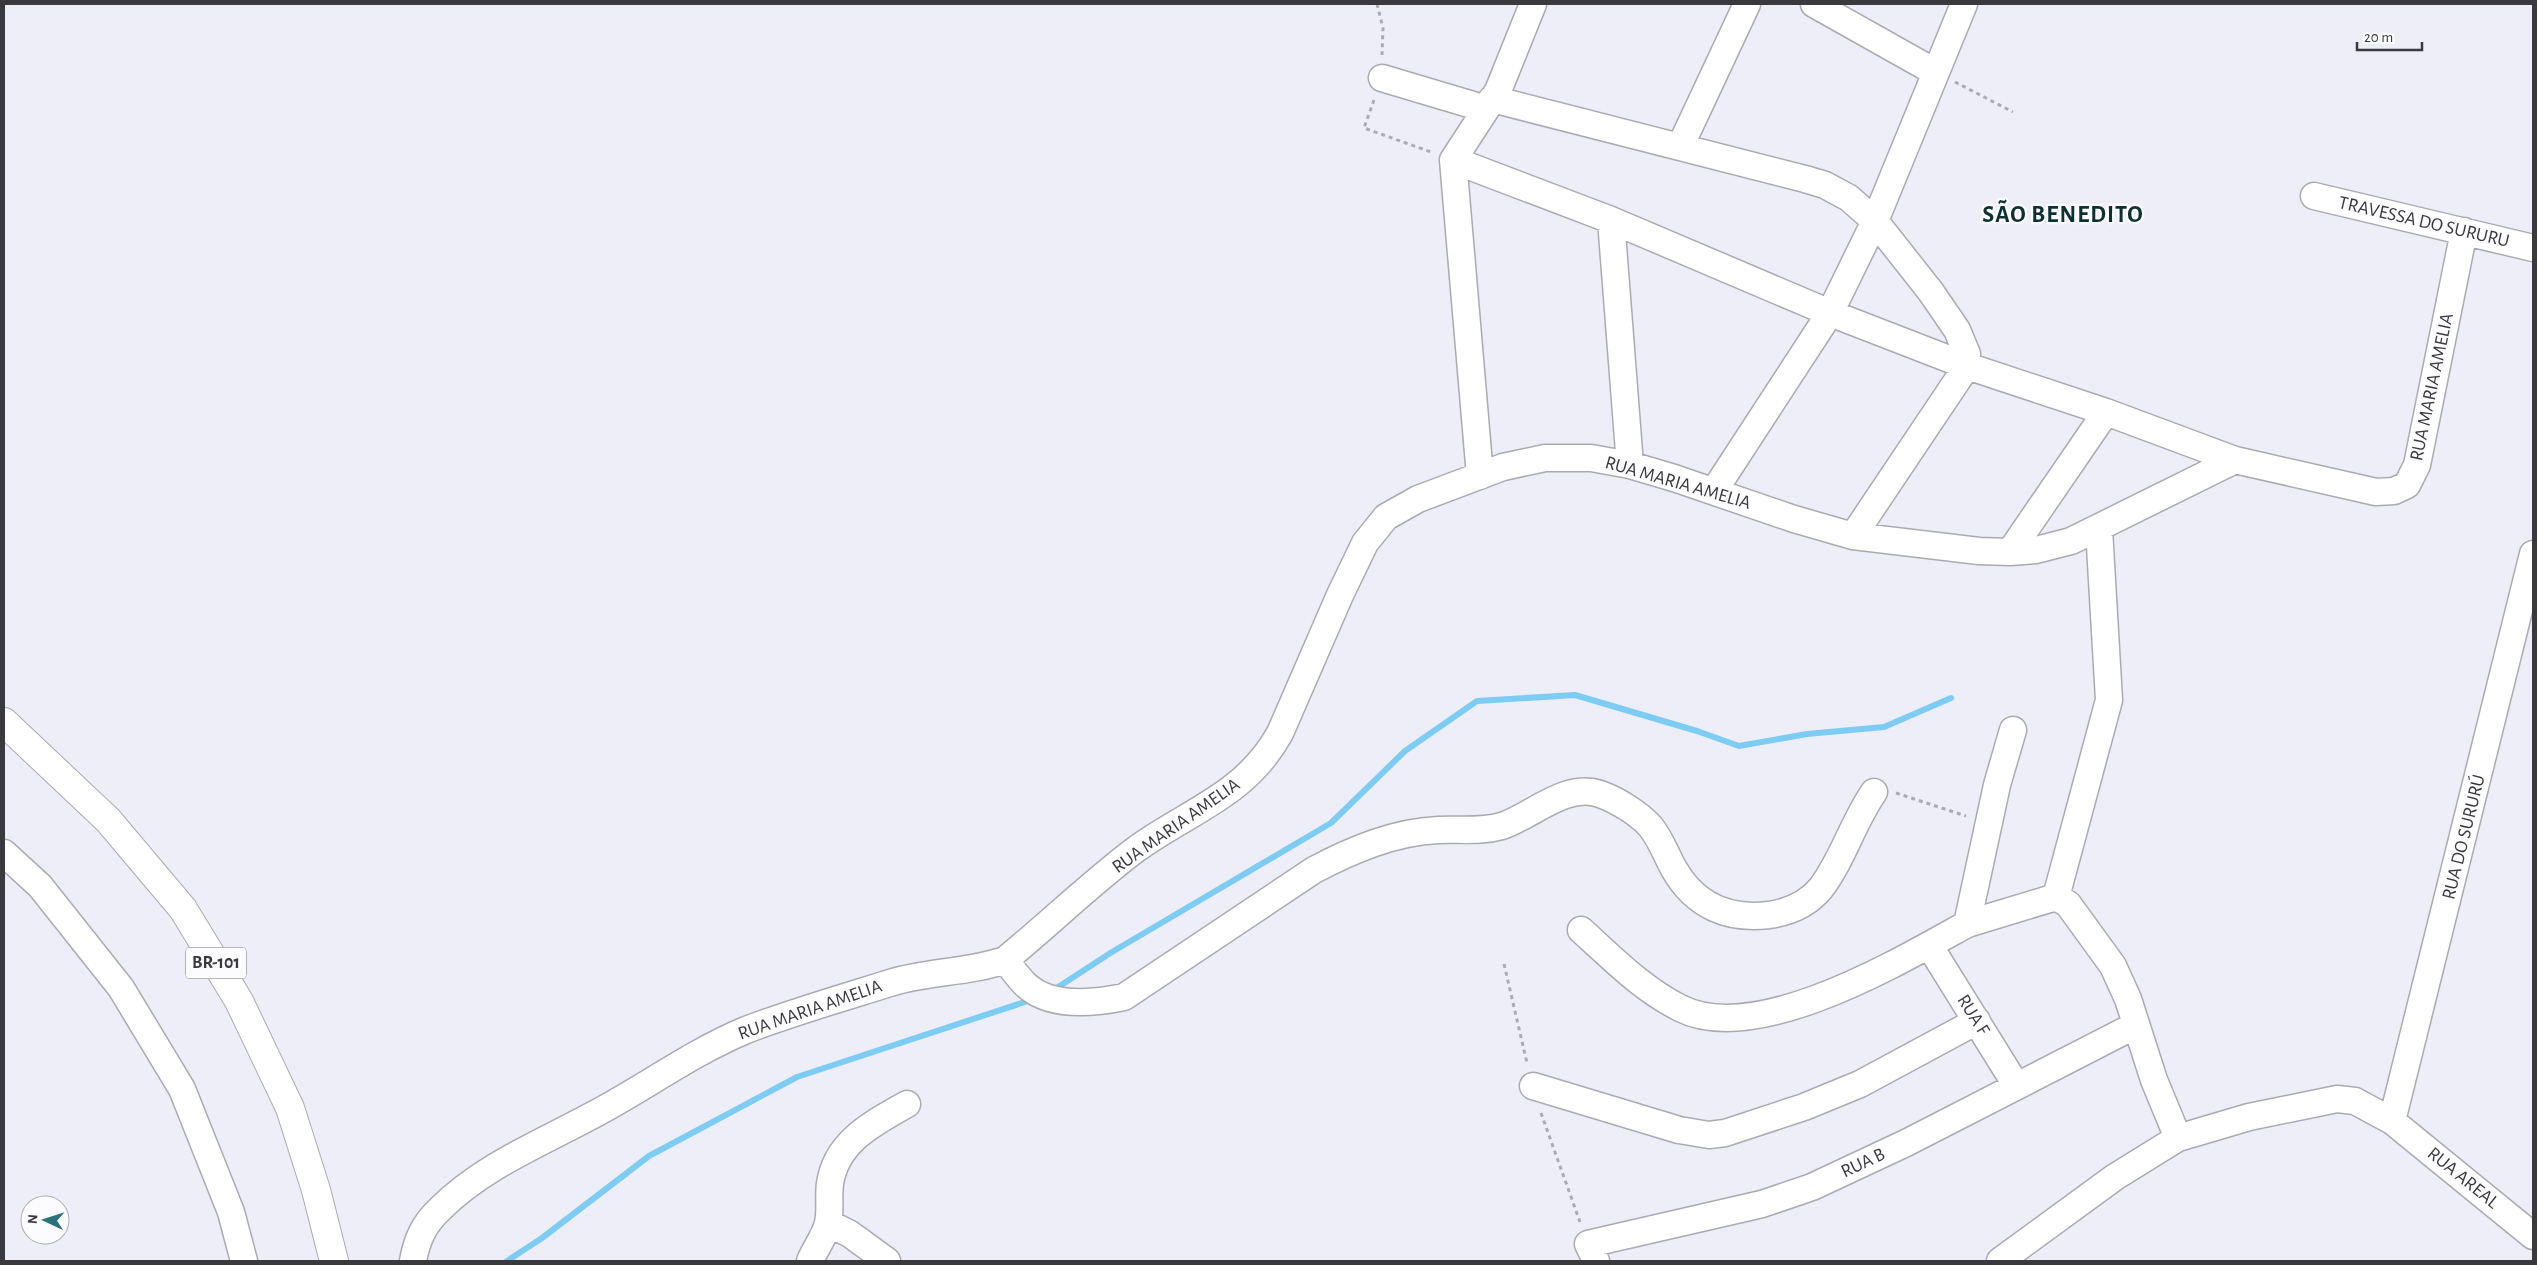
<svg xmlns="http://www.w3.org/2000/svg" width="2537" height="1265" font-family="'Alegreya Sans',sans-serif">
<rect width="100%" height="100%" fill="#eeeef8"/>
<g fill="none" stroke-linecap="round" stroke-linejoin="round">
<path stroke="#7dccf3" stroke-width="6" d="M1052,991L1112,952L1331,823L1405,751L1477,701L1575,695L1697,731L1739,746L1807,734L1884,727L1951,698
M507,1261L542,1238L649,1156L797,1077L1034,999"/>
<defs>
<path id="minor" d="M1814,4L1935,72
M1382,78L1486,109
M1492,99L1805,179L1825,185L1849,198L1875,221L1931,292L1957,330L1967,354V366L1853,536
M1680,147L1747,4
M1453,160L1611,220L1830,313L1967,366L2106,412L2235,460L2376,492L2394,491L2407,485L2417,465L2464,231
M1453,160L1480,476
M1453,160L1498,91L1533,4
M2314,196L2533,248
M1611,220L1630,465
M1714,491L1830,313L1875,221L1964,4
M2010,552L2106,412
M4,853L40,886L121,988L182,1089L231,1212L244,1261
M2056,897L2068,904L2113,966L2128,999L2154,1080L2178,1138
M1967,924L2056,897L2109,700L2099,529
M1581,930C1612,958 1642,989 1680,1008C1756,1047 1900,961 1967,924L1997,785L2013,730
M1929,945L2016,1085
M1005,960C1012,968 1019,979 1027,986C1052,1008 1095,1003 1124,997L1314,870C1352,850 1394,832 1438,830C1460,829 1481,832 1502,826C1532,816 1566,782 1600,794C1617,800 1638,813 1650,826C1661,839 1666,855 1674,869C1695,906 1728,920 1769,915C1789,912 1808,904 1821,888C1843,859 1853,822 1874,792
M1533,1086L1679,1130L1709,1135L1725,1133L1804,1107L1860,1084L1977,1021
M2392,1121L2533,554
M828,1223L850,1234L887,1261
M413,1261C417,1239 424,1224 440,1209C482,1167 539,1144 591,1116C643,1089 691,1053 746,1030C793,1012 842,998 890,983C928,971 968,973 1005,960C1049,924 1090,884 1135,850C1190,810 1245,796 1280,733L1340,595L1365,543L1386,517L1418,499L1503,467L1545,458H1591L1630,465L1674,478L1794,519L1853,536L1979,551L2010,552L2036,550L2071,541L2235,460
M810,1261C815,1249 825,1236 828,1223C831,1210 828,1196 830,1184C836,1141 874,1123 907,1104
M1596,1261L1588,1244L1762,1204L1812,1187L1906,1143L2136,1025
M2000,1261L2115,1177L2178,1138L2249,1117L2337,1099L2355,1101L2392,1121L2533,1236"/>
<path id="trunk" d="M4,722L108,820L183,909L239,1001L290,1108L316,1190L334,1261"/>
</defs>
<use href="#minor" stroke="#aaaab3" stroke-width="29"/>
<use href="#trunk" stroke="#aaaab3" stroke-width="30"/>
<path stroke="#ababb3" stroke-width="3" stroke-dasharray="4 4" stroke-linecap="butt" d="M1377,4L1383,28L1382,55
M1955,82L2013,112
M1374,100L1364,128L1431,152
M1896,793L1966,816
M1504,964L1527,1063
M1541,1113L1580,1222"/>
<use href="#minor" stroke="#fff" stroke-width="26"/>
<use href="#trunk" stroke="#fff" stroke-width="28"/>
</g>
<g text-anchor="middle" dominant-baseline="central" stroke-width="4.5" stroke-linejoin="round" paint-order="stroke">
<rect fill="#fcfcfe" stroke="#747478" stroke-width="1" x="186" y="947.5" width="60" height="31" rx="4"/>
<g font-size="18" font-weight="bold" fill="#3a3a3e">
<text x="216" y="963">BR-101</text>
</g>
<g font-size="19" fill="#3a3a3e" stroke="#fcfcfe">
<text transform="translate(2424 222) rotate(13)">TRAVESSA DO SURURU</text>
<text transform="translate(2432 387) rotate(-78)">RUA MARIA AMELIA</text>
<text transform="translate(1678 483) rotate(16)">RUA MARIA AMELIA</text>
<text transform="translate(1176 826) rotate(-35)">RUA MARIA AMELIA</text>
<text transform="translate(2464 837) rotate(-76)">RUA DO SURURÚ</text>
<text transform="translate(810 1010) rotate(-19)">RUA MARIA AMELIA</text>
<text transform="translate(1973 1015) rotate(58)">RUA F</text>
<text transform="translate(1863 1163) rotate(-25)">RUA B</text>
<text transform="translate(2463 1178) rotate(39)">RUA AREAL</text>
</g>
<g font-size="24" font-weight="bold" letter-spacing="1" fill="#0d3035" stroke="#fcfcfe">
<text x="2063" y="215">SÃO BENEDITO</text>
</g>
</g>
<rect width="2537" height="1265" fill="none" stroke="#3a3a3e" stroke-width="10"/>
<g transform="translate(45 1220) rotate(274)"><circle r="24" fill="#fcfcfe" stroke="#aeaeb1"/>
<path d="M0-4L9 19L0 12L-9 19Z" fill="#29717c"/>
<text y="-8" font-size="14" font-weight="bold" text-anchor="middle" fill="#3a3a3e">N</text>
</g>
<path d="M2357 42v8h65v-8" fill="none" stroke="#3a3a3e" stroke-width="2.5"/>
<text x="2364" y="42" font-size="15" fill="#3a3a3e" stroke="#fcfcfe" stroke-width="4" paint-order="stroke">20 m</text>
</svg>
